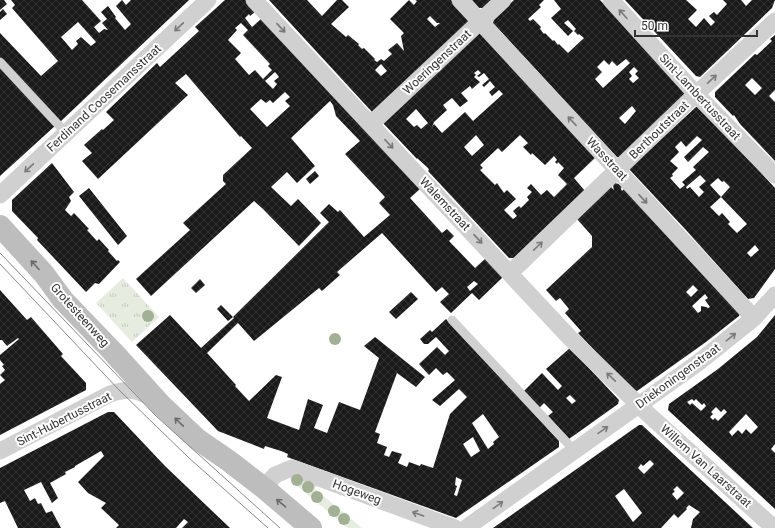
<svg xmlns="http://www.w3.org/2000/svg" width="775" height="528" font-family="Roboto,sans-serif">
<defs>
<pattern id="grass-tufts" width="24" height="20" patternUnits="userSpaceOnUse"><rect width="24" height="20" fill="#e6ecdf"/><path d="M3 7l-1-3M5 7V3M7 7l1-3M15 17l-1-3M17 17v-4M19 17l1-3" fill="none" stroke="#c6cbc0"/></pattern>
<pattern id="building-cross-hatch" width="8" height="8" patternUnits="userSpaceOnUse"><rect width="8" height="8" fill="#1a1a1a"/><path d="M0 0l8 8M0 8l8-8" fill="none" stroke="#333"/></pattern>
</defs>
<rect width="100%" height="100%" fill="#fff"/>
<path fill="url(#grass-tufts)" d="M123,278L159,317L132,342L96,303Z
M293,473L317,483L315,489L362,528H348L290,480Z"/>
<path fill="url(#building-cross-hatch)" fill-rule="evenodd" d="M0,0H4L7,4L0,10Z
M11,0H82L101,21L94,27L99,33L104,29L108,30L102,23L107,19L101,12L108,6L116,17L115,18L125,30L131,24L116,6L122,0L126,5L131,0H189L60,122L0,58V33L41,76L58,61L12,8L15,5ZM78,22L96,42L91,46L81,37L76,41L78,44L72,50L61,37Z
M225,0H246L256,11L250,16L249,14L245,18L252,27L262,18L420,189L410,198L442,233L447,229L454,236L449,241L475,268L486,258L503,277L479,300L472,293L451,313L440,302L449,294L442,287L436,292L382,233L337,272L340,275L322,291L319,288L254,341L238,323L207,353L236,385L235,386L249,401L276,375L282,377L267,418L299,430L308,399L323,405L314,428L327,433L339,402L360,410L379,358L364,346L375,337L425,377L416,387L397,373L375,432L380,434L377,443L387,447L384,455L389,457L392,451L402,454L398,463L407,467L409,462L420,466L421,464L433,468L450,414L467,397L459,389L440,406L432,400L455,380L447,372L443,375L436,368L429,375L419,364L437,347L445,355L449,351L436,337L428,344H424L420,339L430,330L432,332L446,319L559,441V447L456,518L287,457L288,454L281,451L265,446L264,449L218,431L136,345L170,315L201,348L234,318L233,317L329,222L320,213L329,204L338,212L340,210L364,237L390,215L379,203L385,197L345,154L360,141L336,116L333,105L330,101L291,138L315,166L297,183L287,172L271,187L291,206L298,199L321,223L299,246L263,209L254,201L151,296L136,279L190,230L183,223L226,184L223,181V175L252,148L241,136L240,137L186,74L175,83L188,95L98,179L82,161L92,153L84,145L102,129L103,130L114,120L106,112L157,63L160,67L199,31L195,27ZM241,23L248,30L243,35L270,64L268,66L272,70L263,79L255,70L249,75L235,59L241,53L228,40L237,30L235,28ZM275,72L279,77L274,81L277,84L273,89L265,81ZM285,92L290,97L285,101L290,106L267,127L250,109L261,99L266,103L270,100L273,103ZM474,281L478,284L470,291L467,287ZM483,414L499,437L493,442L494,444L488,449L472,423ZM473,437L480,451L471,457L463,444ZM456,477L462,480L457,496L454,495L457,486L455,485Z
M269,0H307L322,16L337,0H342L349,7L331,24L346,37L348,35L359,44L358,45L362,49L364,48L375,59L374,60L377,62L381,59L384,61L392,54L388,50L397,43L404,51L401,36L404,33L390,19L409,0L414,5L417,1L415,0H451L468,19V23L373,113ZM430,16L437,23H440L435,27L427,19ZM381,64L387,71L381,76L375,70Z
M472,0H492L484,8H479Z
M514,0H544L539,5L541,7L528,19L530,21L533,19L541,27L540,29L544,34L545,33L553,41L554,40L558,45L559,44L568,53L584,38L579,34L578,35L574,31L576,29L568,20L564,23L573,31L568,36L551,18L561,9L554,0H600L686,91V96L621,157H617L493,23L494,19ZM626,59L630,63L603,88L595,79L602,72L597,67L604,60L609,65L612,61L617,66ZM634,67L638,71L635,74L639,78L633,83L629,79L632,76L629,72ZM632,106L636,111L625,124L619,118Z
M625,0H686L697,10L688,19L696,27L704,18L711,26L715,22L709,16L714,12L717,15L727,4L723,0H741L746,6L752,0H775L772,8L700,77L696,76Z
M3,9L7,14L0,20V12Z
M481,31L597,156L574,178L585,191L514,258H509L428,171L429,170L428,168L417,158V159L383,123ZM478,70L481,73L477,76L479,77L484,73L489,79L482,85L484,87L490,81L495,87L489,92L492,96L499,90L503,94L473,121L465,112L442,133L434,124L432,127L434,122L447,110L443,105L452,98L460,107L468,101L461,93L470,86L472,89L480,82L474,77L476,75L474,73ZM416,109L428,123L421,129L417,125L414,127L406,119ZM476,135L484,145L472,156L464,147ZM520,135L528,143L523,147L531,155L532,153L545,165L554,156L557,160L555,162L557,164L558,162L564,168L558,175L567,184L554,197L547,190L541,195L531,184L527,188L532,192L527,197L529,200L521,208L519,206L513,211L517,216L513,219L504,210L516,199L507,190L504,193L497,183L495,185L480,170L483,168L480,165L498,148L502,152Z
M775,35V90L769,96L775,102V161L740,124L734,115L733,116L715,97V92L755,54L757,55L772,41L770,39ZM752,78L762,88L755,95L745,85Z
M0,65L56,125L0,176Z
M696,107H700L775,188V269L754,298L748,299L685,229L629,169ZM697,136L702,140L684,157L688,162L703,147L709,152L693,167L696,170L682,182L685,185L680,189L670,178L673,176L672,174L678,168L670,161L679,152L675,147L681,141L686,147ZM700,175L706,181L699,187L704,192L699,197L690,187L687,189L686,187ZM718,178L722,182L724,181L730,187L721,197L710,185ZM721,197L747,224L737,233L728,224L730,222L722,213L719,216L710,207ZM755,245L759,250L751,257L747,253Z
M52,163L74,192L69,197L71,201L65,210L71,216L74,213L89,229L87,230L97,241L99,239L109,250L108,251L117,261L118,260L120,262L99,284L95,283L86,292L37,240L38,238L37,237L12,211V200Z
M315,171L319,176L310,184L306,179Z
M615,183L622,185L621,189L622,191L626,187L741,312L739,316L706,342L637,391L632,390L578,333L581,331L565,313L569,309L560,298L556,301L546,290L592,247V236L577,219L610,186L614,190L613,186ZM693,285L698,290L691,297L686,292ZM705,294L708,298L705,300L710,307L708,308L706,307L701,306V311L698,313L692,306Z
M89,188L127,236L118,245L79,196Z
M200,279L205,285L196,293L191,288Z
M0,290L27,320L31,317L63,354L61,356L86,383V390L0,435V384L5,380L0,375L5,370L2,366L4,365L0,360V355L19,339L18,338L7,346L2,340H0Z
M411,292L418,299L396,319L389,312Z
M221,305L233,317L228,321L217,309Z
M775,315V444L771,449L775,453V509L668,410L669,404L718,369L757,337ZM692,399L694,401L696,399L702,405L704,403L706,406L701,411L692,403L690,405L687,402ZM716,407L721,412L724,409L727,412L718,421L715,418L713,420L710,417L713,414L711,412ZM746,414L758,427L751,434L746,429L742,434L738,430L732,436L729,432Z
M570,348L619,400L618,404L569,439L548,416L553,412L544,403L538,409L523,392L542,373L558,390L562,386L546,369ZM570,395L576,401L572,404L566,398Z
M108,412H114L165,466L230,528H182L188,522L184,519L176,528H116L119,525L101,508L106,503L88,493L78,482L104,456L101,451L75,466V467L65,472L66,474L50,483L58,498L52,503L41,482L24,490L30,501L35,498L38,504L41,503L46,513L52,511L61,528H18L5,501L0,503V468Z
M639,425H642L753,528H691L693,519L700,512L689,505L686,508L687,509L678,518L674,514L661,528H493ZM650,460L654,464L644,474L638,468L641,464L643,466ZM677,486L684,493L677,500L672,494L675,491L673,490ZM624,489L642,513L633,522L615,496Z"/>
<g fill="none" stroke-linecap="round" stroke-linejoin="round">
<path stroke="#d0d0d0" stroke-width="9" d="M0,62L66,133
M452,320L574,450"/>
<path stroke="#d0d0d0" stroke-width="17" d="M254,0L570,338L648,414L774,528
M460,0L754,318
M611,0L696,94L775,175
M371,124L503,0
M0,195L208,0
M510,273L696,94L775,21
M0,451L110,394C129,388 137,389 153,399
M264,488L275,475L292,468L455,528
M466,528L699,362L754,318L775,295"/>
<path stroke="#bdbdbd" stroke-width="22" d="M0,226L44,274L63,300L113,352L160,404L197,439L229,461L264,488L311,528"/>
<path stroke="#888" stroke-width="1" d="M0,253L156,416L280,528
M0,264L120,391L189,458L268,528"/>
</g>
<g fill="#a2b095">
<circle cx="148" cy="316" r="6"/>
<circle cx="335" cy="339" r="6"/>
<circle cx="297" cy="480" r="6"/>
<circle cx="308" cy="487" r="6"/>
<circle cx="317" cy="497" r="6"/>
<circle cx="334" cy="511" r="6"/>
<circle cx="344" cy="519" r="6"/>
</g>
<defs><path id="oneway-shaft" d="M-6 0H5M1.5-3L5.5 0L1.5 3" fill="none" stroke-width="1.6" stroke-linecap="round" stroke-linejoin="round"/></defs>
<g stroke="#7a7a7a">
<use href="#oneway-shaft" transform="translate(623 14) rotate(-132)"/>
<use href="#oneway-shaft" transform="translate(179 27) rotate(137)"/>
<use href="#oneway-shaft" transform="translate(281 28) rotate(47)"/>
<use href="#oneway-shaft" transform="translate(712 79) rotate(-43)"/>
<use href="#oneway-shaft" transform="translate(572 121) rotate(-133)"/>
<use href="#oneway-shaft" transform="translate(389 144) rotate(47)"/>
<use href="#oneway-shaft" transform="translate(29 168) rotate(137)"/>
<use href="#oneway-shaft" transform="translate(643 199) rotate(47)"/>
<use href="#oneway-shaft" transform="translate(478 239) rotate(47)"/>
<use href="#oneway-shaft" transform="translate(538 246) rotate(-44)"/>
<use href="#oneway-shaft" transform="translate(731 337) rotate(-39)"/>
<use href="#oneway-shaft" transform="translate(611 377) rotate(-136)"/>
<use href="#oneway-shaft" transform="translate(603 430) rotate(-35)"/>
<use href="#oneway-shaft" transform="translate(498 505) rotate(-36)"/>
<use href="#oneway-shaft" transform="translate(418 514) rotate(-160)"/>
</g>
<g stroke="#6a6a6a">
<use href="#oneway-shaft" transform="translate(35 265) rotate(-132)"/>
<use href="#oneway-shaft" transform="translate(179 422) rotate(-136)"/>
<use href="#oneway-shaft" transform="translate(281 503) rotate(-140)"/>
</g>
<g text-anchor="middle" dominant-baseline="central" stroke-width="4" stroke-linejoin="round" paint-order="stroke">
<g font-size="12" fill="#333" stroke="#fff">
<text transform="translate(437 62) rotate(-43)">Woeringenstraat</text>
<text transform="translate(700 97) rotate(47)">Sint-Lambertusstraat</text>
<text transform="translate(104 98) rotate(-43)">Ferdinand Coosemansstraat</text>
<text transform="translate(659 130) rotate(-44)">Berthoutstraat</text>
<text transform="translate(607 159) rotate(47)">Wasstraat</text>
<text transform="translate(445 204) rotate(47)">Walemstraat</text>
<text transform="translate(80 315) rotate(48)">Grotesteenweg</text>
<text transform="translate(678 376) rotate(-36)">Driekoningenstraat</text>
<text transform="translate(64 419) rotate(-27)">Sint-Hubertusstraat</text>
<text transform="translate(706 466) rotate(42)">Willem Van Laarstraat</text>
<text transform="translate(357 492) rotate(20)">Hogeweg</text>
</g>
</g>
<path d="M635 30v6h122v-6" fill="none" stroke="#333333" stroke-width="2"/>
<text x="641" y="30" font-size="12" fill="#333333" stroke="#ffffff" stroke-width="3" paint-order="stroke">50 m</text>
</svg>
